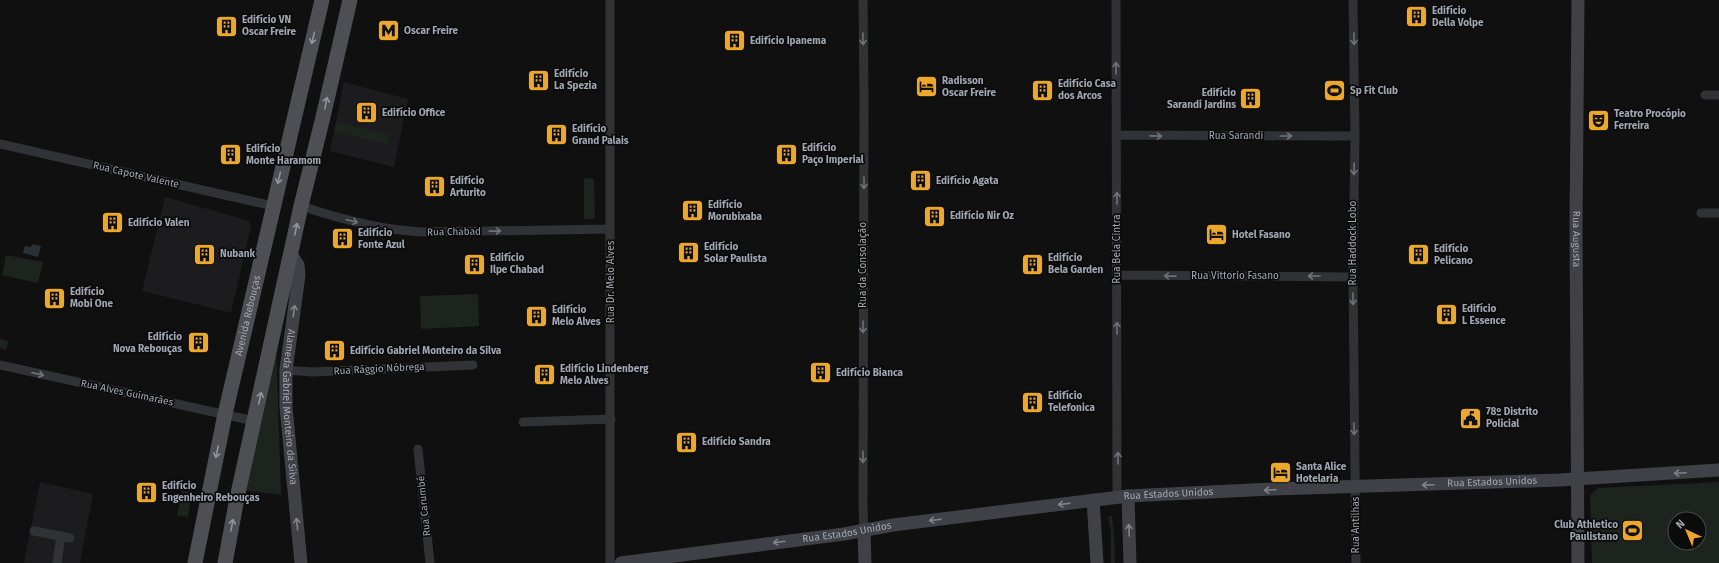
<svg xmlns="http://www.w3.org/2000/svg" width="1719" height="563" font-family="'Fira Sans',sans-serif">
<rect width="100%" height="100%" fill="#101011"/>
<path fill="#1c1c1e" d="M344,82L408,99L394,167L330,151Z
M165,197L249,221L251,226L231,313L142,291Z
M40,482L93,494L80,563H24Z"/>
<path fill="#1c241d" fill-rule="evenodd" d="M337,122L389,135L388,144L334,132Z
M584,178L594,179L595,219H584Z
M6,255L43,262L38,283L2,275Z
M478,294L479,326L421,329L420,296Z
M0,339L8,341L6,350L0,348Z
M276,340L281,495L243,490Z
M1719,482V563H1592L1590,495L1598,488ZM1675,519H1699V543H1675Z
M182,491L192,492L188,517L177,515Z
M1112,516L1114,534L1115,563H1111V531L1108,517Z"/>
<path fill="#293036" d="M33,244L41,246L38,257L23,253L25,246L31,247Z"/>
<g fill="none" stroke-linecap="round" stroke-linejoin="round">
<path stroke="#313236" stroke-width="9" d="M610,0V563
M863,0L864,99L863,507L864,530
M1116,0L1117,497
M1353,0L1355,136L1353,277L1356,563
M1705,95H1719
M1117,135L1355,136
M0,144L273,206
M301,206C340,219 380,230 422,232L610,229
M1701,213H1719
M1117,275L1353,277
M0,365L254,421
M286,370L312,372L473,365
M523,422L611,419
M418,449L430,563
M34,531L70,538
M57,563L61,536"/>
<g stroke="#3f4146" stroke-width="13">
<path id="s1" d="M1578,0L1576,226L1578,563"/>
<path id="s2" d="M291,254L298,265L299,275L286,370V407L301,563"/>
<path d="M1128,496L1130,563"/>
<path d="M1093,500L1097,563"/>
<path d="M864,530L865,563"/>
<path id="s3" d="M621,563L844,534L893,525L1128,496L1274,489L1560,480L1719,470"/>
</g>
<g stroke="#4d4f55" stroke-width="15">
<path id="s4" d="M195,563L225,414L322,0"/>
<path d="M225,563L237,498L301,206L323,117L350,0"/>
</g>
</g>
<defs><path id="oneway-shaft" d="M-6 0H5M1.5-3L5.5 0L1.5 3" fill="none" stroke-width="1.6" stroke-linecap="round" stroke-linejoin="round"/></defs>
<g stroke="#90959f">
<use href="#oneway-shaft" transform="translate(313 38) rotate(104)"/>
<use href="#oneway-shaft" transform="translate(326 103) rotate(-78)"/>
<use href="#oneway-shaft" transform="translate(279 178) rotate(103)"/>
<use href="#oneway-shaft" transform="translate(296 229) rotate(-78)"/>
<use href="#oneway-shaft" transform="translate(260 398) rotate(-78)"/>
<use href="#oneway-shaft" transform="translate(217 452) rotate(102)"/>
<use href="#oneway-shaft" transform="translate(232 525) rotate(-79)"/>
</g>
<g stroke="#6f727a">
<use href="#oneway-shaft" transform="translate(863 39) rotate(89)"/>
<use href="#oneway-shaft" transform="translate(1354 39) rotate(89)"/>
<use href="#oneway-shaft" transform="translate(1116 68) rotate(-90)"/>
<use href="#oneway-shaft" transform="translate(1156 136) rotate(1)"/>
<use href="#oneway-shaft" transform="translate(1286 136)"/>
<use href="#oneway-shaft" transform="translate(1354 169) rotate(91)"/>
<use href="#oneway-shaft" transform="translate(864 183) rotate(90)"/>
<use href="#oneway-shaft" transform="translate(1117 198) rotate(-90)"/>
<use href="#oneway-shaft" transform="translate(352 221) rotate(15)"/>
<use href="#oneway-shaft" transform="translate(495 231) rotate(-1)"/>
<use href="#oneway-shaft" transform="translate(1170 276) rotate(-179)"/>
<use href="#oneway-shaft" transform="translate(1314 276) rotate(180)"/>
<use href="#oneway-shaft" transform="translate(1353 299) rotate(89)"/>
<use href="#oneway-shaft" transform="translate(863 327) rotate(90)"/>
<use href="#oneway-shaft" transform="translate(1117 328) rotate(-90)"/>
<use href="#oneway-shaft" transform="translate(38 374) rotate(13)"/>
<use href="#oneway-shaft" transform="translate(1354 429) rotate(89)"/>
<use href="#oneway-shaft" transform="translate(863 457) rotate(90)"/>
<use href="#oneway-shaft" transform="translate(1118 458) rotate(-90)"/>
</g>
<g stroke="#7f838c">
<use href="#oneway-shaft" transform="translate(294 311) rotate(-82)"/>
<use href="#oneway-shaft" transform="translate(1680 473) rotate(177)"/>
<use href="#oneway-shaft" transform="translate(1428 485) rotate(178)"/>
<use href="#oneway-shaft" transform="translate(1270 490) rotate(177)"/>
<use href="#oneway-shaft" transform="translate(1064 504) rotate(173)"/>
<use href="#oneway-shaft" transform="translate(935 520) rotate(173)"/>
<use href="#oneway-shaft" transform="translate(297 524) rotate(-96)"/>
<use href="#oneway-shaft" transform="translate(1129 530) rotate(-92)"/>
<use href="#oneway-shaft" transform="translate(779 542) rotate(173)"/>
</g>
<defs>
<symbol id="building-square" viewBox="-11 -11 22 22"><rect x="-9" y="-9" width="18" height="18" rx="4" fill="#eda82c" stroke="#0b0b0c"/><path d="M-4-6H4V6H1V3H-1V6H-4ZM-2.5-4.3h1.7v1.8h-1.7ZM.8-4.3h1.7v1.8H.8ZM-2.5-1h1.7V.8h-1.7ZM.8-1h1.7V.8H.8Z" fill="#111"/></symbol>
<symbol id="metro-square" viewBox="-11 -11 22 22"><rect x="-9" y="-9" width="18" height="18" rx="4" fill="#eda82c" stroke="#0b0b0c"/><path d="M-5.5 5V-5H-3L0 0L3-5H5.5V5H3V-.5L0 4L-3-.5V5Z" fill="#111"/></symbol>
<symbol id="hotel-square" viewBox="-11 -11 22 22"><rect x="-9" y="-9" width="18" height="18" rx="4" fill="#eda82c" stroke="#0b0b0c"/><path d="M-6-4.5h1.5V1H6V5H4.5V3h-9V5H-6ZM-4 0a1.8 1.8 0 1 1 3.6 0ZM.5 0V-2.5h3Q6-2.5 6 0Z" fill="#111"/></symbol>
<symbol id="stadium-square" viewBox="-11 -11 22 22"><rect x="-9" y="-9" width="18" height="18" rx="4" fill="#eda82c" stroke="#0b0b0c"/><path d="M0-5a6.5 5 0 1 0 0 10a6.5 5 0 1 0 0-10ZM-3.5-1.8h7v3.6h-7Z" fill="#111"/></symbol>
<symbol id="theatre-square" viewBox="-11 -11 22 22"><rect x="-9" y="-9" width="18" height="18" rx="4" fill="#eda82c" stroke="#0b0b0c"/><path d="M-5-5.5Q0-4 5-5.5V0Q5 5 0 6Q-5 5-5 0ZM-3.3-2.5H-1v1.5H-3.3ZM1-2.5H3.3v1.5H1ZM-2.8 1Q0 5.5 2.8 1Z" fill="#111"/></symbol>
<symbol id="civic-square" viewBox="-11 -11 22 22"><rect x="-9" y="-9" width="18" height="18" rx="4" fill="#eda82c" stroke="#0b0b0c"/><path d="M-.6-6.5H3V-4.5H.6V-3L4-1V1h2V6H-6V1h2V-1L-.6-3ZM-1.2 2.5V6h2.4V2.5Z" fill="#111"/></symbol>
</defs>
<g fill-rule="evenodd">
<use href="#building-square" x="1404" y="4" width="25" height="25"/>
<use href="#building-square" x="214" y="14" width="25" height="25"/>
<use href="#metro-square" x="376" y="18" width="25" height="25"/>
<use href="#building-square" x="722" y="28" width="25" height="25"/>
<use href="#building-square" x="526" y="68" width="25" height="25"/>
<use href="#hotel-square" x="914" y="74" width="25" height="25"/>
<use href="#building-square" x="1030" y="78" width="25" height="25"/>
<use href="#stadium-square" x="1322" y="78" width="25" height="25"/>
<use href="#building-square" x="1238" y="86" width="25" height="25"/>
<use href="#building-square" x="354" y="100" width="25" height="25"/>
<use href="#theatre-square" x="1586" y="108" width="25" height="25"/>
<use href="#building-square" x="544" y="122" width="25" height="25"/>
<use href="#building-square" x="774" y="142" width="25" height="25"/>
<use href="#building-square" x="218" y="142" width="25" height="25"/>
<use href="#building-square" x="908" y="168" width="25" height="25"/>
<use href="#building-square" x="422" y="174" width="25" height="25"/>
<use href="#building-square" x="680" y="198" width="25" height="25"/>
<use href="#building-square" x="922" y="204" width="25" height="25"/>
<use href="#building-square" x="100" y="210" width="25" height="25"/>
<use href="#hotel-square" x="1204" y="222" width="25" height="25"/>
<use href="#building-square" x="330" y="226" width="25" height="25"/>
<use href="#building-square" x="676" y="240" width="25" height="25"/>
<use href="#building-square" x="192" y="242" width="25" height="25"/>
<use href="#building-square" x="1406" y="242" width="25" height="25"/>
<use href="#building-square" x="462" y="252" width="25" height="25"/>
<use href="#building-square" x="1020" y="252" width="25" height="25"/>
<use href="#building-square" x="42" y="286" width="25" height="25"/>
<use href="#building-square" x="1434" y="302" width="25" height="25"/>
<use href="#building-square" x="524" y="304" width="25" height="25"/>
<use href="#building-square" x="186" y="330" width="25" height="25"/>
<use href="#building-square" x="322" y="338" width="25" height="25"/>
<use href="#building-square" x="808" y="360" width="25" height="25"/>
<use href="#building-square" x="532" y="362" width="25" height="25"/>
<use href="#building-square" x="1020" y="390" width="25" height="25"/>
<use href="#civic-square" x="1458" y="406" width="25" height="25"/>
<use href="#building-square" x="674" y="430" width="25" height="25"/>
<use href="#hotel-square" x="1268" y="460" width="25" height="25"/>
<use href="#building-square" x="134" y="480" width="25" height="25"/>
<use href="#stadium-square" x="1620" y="518" width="25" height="25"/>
</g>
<g text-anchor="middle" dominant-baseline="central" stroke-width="3.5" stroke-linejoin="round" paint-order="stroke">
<g font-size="10" font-weight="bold" fill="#a1a7b2" stroke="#0b0b0c" text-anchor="start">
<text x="1432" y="11">Edifício<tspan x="1432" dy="12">Della Volpe</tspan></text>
<text x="242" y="20">Edifício VN<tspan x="242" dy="12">Oscar Freire</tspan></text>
<text x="404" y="31">Oscar Freire</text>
<text x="750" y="41">Edifício Ipanema</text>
<text x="554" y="74">Edifício<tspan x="554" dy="12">La Spezia</tspan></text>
<text x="942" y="81">Radisson<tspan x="942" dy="12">Oscar Freire</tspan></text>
<text x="1058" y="84">Edifício Casa<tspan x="1058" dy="12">dos Arcos</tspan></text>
<text x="1350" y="91">Sp Fit Club</text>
<text x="1236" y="93" text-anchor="end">Edifício<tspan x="1236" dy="12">Sarandi Jardins</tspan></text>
<text x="382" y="113">Edifício Office</text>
<text x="1614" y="114">Teatro Procópio<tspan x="1614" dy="12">Ferreira</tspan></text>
<text x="572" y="129">Edifício<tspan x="572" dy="12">Grand Palais</tspan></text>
<text x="802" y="148">Edifício<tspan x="802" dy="12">Paço Imperial</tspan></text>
<text x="246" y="149">Edifício<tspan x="246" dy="12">Monte Haramom</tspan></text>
<text x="450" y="181">Edifício<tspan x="450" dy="12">Arturito</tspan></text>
<text x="936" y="181">Edifício Agata</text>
<text x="708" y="205">Edifício<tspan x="708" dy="12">Morubixaba</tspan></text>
<text x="950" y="216">Edifício Nir Oz</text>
<text x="128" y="223">Edifício Valen</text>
<text x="358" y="233">Edifício<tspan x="358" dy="12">Fonte Azul</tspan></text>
<text x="1232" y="235">Hotel Fasano</text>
<text x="704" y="247">Edifício<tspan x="704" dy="12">Solar Paulista</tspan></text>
<text x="1434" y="249">Edifício<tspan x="1434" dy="12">Pelicano</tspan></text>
<text x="220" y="254">Nubank</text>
<text x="490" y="258">Edifício<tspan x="490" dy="12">Ilpe Chabad</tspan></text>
<text x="1048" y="258">Edifício<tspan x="1048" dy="12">Bela Garden</tspan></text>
<text x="70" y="292">Edifício<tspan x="70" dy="12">Mobi One</tspan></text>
<text x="1462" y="309">Edifício<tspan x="1462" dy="12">L Essence</tspan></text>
<text x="552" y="310">Edifício<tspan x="552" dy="12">Melo Alves</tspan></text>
<text x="182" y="337" text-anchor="end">Edifício<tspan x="182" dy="12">Nova Rebouças</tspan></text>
<text x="350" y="351">Edifício Gabriel Monteiro da Silva</text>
<text x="560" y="369">Edifício Lindenberg<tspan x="560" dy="12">Melo Alves</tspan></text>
<text x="836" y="373">Edifício Bianca</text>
<text x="1048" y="396">Edifício<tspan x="1048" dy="12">Telefonica</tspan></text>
<text x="1486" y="412">78º Distrito<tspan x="1486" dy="12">Policial</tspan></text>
<text x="702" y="442">Edifício Sandra</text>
<text x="1296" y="467">Santa Alice<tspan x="1296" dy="12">Hotelaria</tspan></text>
<text x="162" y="486">Edifício<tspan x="162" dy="12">Engenheiro Rebouças</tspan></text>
<text x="1618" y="525" text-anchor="end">Club Athletico<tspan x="1618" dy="12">Paulistano</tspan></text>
</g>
<g font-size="10" fill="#a1a7b2" stroke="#0b0b0c">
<text x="1236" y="136">Rua Sarandi</text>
<text transform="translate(136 175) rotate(13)">Rua Capote Valente</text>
<text transform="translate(454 232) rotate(-1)">Rua Chabad</text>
<text stroke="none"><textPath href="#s1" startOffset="239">Rua Augusta</textPath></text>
<text transform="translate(1353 243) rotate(-90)">Rua Haddock Lobo</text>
<text transform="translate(1117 249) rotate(-90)">Rua Bela Cintra</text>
<text transform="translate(863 265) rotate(-90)">Rua da Consolação</text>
<text x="1235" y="276">Rua Vittorio Fasano</text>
<text transform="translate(611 282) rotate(-90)">Rua Dr. Melo Alves</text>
<text stroke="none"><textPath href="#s4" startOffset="253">Avenida Rebouças</textPath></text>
<text transform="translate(379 369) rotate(-3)">Rua Rággio Nóbrega</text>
<text transform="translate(127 393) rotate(12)">Rua Alves Guimarães</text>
<text stroke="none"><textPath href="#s2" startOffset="156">Alameda Gabriel Monteiro da Silva</textPath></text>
<text stroke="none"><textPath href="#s3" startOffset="876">Rua Estados Unidos</textPath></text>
<text stroke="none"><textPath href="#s3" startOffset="552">Rua Estados Unidos</textPath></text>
<text transform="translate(424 506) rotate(-96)">Rua Carumbé</text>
<text transform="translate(1356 525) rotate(-90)">Rua Antilhas</text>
<text stroke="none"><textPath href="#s3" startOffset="228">Rua Estados Unidos</textPath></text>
</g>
</g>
<g transform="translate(1687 531) rotate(316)"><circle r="19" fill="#0b0b0c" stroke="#47494e"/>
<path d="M0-3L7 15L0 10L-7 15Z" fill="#eda82c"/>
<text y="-6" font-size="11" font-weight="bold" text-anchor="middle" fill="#a1a7b2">N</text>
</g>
</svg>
